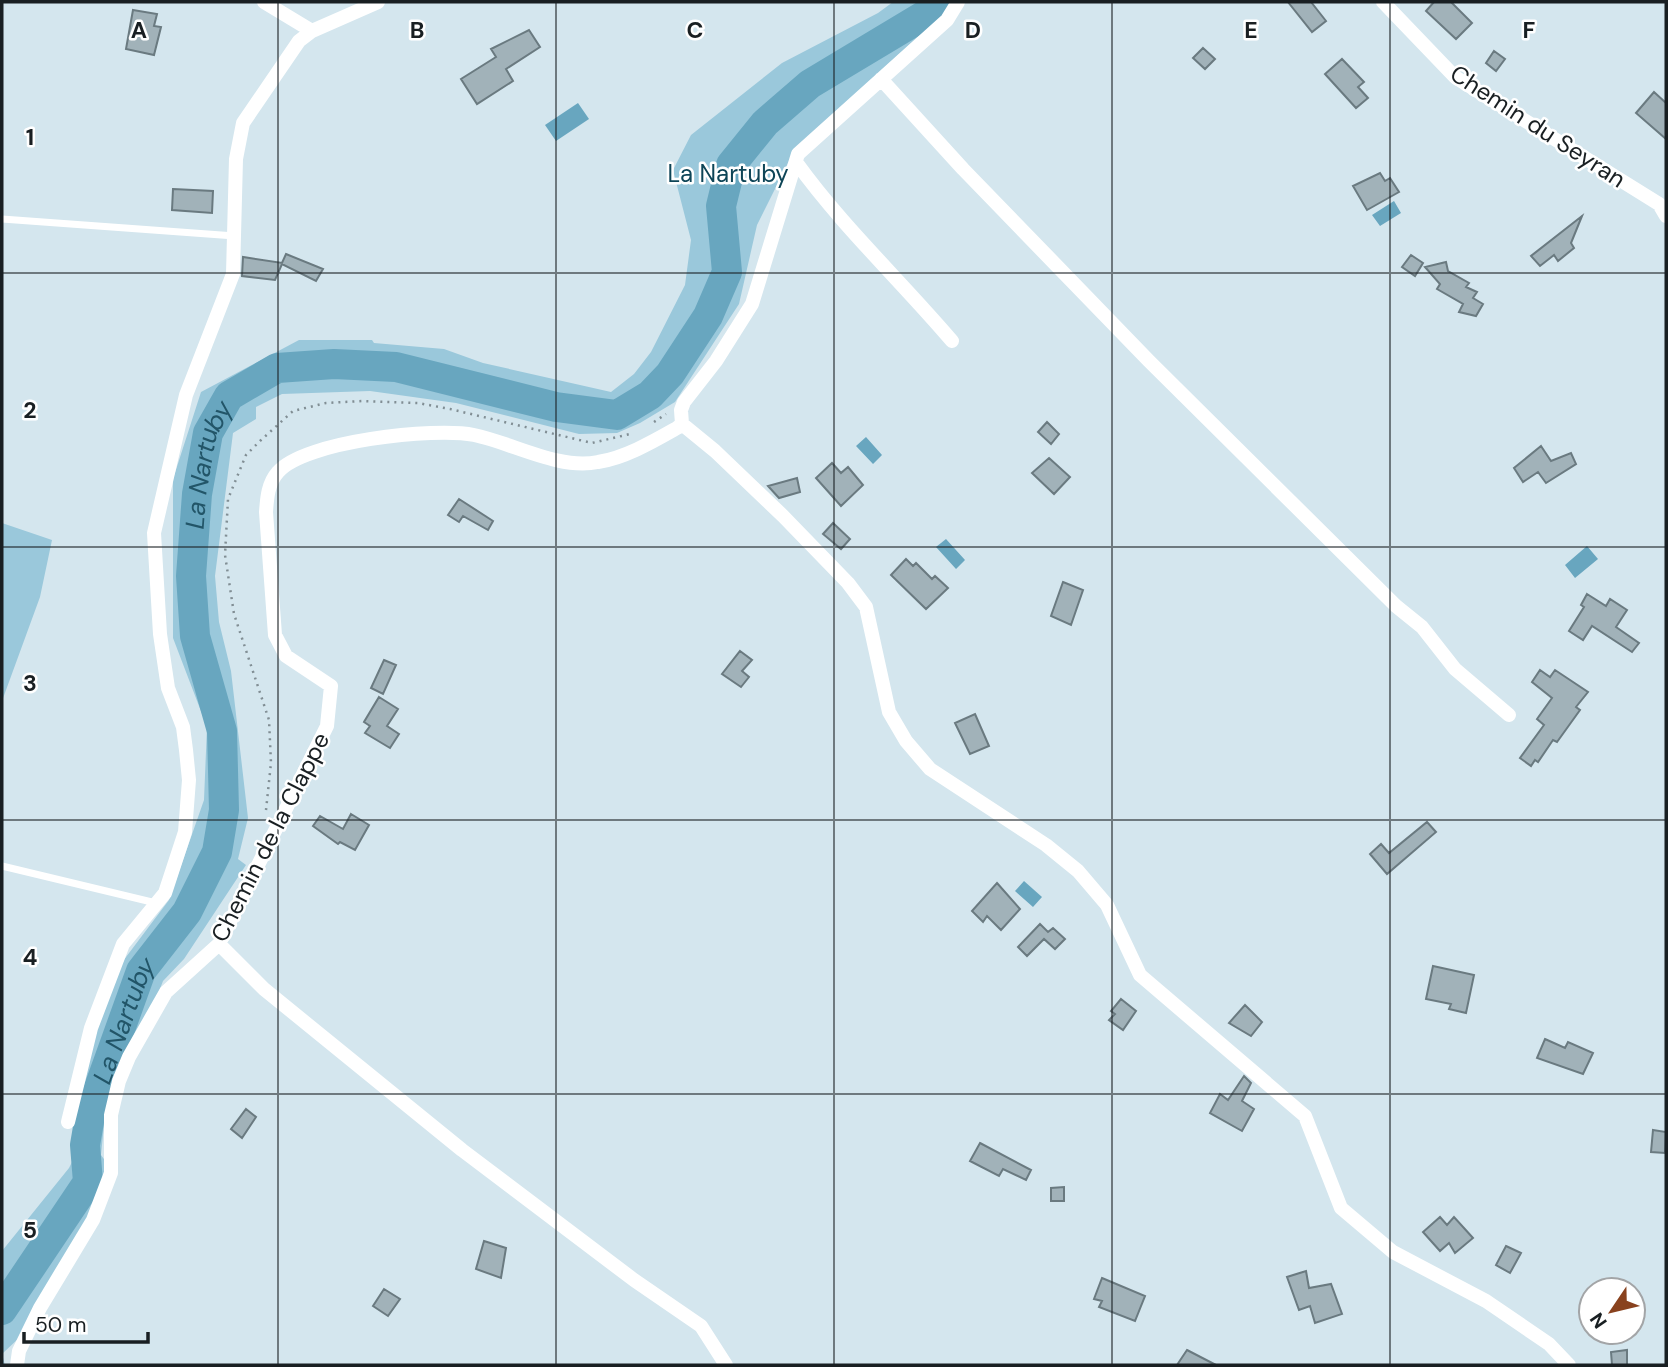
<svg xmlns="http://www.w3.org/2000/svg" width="1668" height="1367" font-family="'DM Sans',sans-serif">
<rect width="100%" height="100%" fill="#d4e6ee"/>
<path fill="#9ac8db" d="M893,2H956L795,149L757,225L739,304L675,402L640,423L617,433L579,434L456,403L370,391L282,394L256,407V419L233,433L215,576L219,622L231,671L248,818L238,859L246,865L184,959L163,981L116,1104L105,1115L101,1155L109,1166L107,1189L37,1321L2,1354L5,1365H2V1251L69,1168L80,1146L72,1126L95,1030L117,969L169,900L204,800L207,727L173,638V479L201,392L299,340H372L374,343L444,349L483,363L611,392L634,374L651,352L685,285L691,240L673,170L691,135L782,63L878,13Z
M2,523L52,540L40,597L2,701Z"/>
<path fill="#68a6bf" d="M578,103L589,119L556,141L545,125Z
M1394,201L1401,213L1380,226L1372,215Z
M866,437L882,455L873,464L856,446Z
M946,539L965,560L956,569L936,547Z
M1587,546L1598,559L1575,578L1565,565Z
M1024,881L1042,897L1033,907L1015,891Z"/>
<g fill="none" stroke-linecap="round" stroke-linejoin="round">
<path stroke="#68a6bf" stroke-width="30" id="s1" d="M2,1310L88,1182L85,1145L91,1110L141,971L187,912L217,852L224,810L222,731L195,636L191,576L197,494L208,433L229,396L277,368L334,364L396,367L556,407L617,415L650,395L670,374L708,316L727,272L721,206L731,165L765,123L810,84L935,9L940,2"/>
</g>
<path fill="#a1b2b9" stroke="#6a7a80" stroke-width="2" d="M1288,2H1311L1326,21L1312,32Z
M1434,2H1451L1472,23L1456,39L1426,11Z
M133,10L157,14L154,26L161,27L154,55L126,49Z
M529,30L540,47L506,69L513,81L477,104L461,79L496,57L491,49Z
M1203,48L1215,59L1205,69L1193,58Z
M1494,51L1505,59L1496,71L1486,63Z
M1342,59L1364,82L1358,87L1368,98L1356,108L1325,74Z
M1654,92L1666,103V139L1636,113Z
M1380,173L1385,181L1390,178L1399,192L1367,210L1353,186Z
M173,189L213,191L212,213L172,210Z
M1582,216L1571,243L1574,248L1558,261L1554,255L1540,266L1531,256Z
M286,254L323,269L316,281L282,264L275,280L242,276L243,257L282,263Z
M1411,255L1423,263L1415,276L1402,267Z
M1446,262L1448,271L1469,283L1466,287L1477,292L1473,298L1483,304L1476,316L1459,312L1463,304L1437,289L1440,284L1425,267Z
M1047,422L1059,434L1051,444L1038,432Z
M1541,446L1551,461L1571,453L1576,464L1546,483L1538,472L1523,482L1514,468Z
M1049,458L1070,477L1054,494L1032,473Z
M832,463L841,473L848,467L863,485L841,506L816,478Z
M797,478L800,492L779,498L768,486Z
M459,499L493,521L488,530L463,516L459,522L448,515Z
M833,523L850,539L841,549L823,534Z
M906,559L913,566L916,563L932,579L935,576L948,588L926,609L891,575Z
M1063,582L1083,590L1071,625L1051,616Z
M1587,594L1606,606L1610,599L1627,610L1616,627L1639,643L1632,652L1592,626L1583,640L1569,631L1584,607L1581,605Z
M740,651L752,660L742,671L749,677L741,687L722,674Z
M384,660L396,665L383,694L371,688Z
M1540,670L1550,677L1555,670L1588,692L1576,707L1580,710L1557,742L1553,740L1538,762L1535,760L1531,766L1520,758L1544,725L1537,719L1552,698L1532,682Z
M379,697L398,709L387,726L399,734L390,748L365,733L370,726L364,722Z
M975,714L989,746L970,754L955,723Z
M351,814L369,825L355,850L340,842L338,844L313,826L320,816L343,829Z
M1427,822L1436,832L1387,874L1370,854L1381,844L1389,853Z
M997,883L1020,909L1001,930L987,916L983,922L972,911Z
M1040,924L1048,932L1053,928L1065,939L1055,949L1044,939L1027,956L1018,947Z
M1433,966L1474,975L1466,1013L1449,1009L1451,1004L1426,999Z
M1121,999L1136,1011L1123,1030L1109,1020L1115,1014L1111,1011Z
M1245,1005L1262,1022L1251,1036L1229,1023Z
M1545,1039L1565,1048L1568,1042L1593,1053L1583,1074L1537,1058Z
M1244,1076L1251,1083L1242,1101L1254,1109L1242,1131L1210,1113L1220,1094L1228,1100Z
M246,1109L256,1117L242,1138L231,1129Z
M1653,1130L1666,1132L1665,1153L1651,1152Z
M980,1143L1031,1170L1026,1180L1003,1169L999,1176L970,1161Z
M1064,1187V1201H1051V1188Z
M1440,1217L1447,1225L1454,1217L1473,1238L1455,1253L1449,1243L1440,1251L1423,1232Z
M484,1241L506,1248L501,1278L476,1269Z
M1506,1246L1521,1253L1510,1273L1496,1265Z
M1306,1271L1309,1288L1331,1284L1342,1314L1315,1323L1310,1306L1299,1310L1287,1277Z
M1102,1278L1145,1296L1135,1321L1099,1307L1102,1301L1094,1299Z
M384,1289L400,1299L388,1316L373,1306Z
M1187,1350L1216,1365H1177Z
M1627,1350V1365H1612L1611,1352Z"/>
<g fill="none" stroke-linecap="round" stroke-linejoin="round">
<path stroke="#818e94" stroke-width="2.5" stroke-dasharray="2 5" stroke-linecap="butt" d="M654,422L666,414
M266,810L271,763L269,720L234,614L225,555L228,499L246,455L260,441L293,411L326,403L362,401L418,403L450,409L592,443L630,434"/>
<path stroke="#fff" stroke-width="7" d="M2,219L235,236
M2,866L156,903"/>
<path stroke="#fff" stroke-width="14" d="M264,2L312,31
M1383,2L1455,77L1659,204L1666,216
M881,79L963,169L1149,361L1396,606L1422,627L1455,669L1509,715
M796,162C842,226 901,281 952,341
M682,424L715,451L783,516L848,583L866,607L889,712L906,741L930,769L1046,845L1078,871L1107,905L1140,975L1305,1116L1341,1208L1393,1252L1486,1301L1549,1344L1569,1365
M219,944L264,989L462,1150L634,1280L701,1326L726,1365
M68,1122L91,1028L123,944L165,893L185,832L189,780L186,750L183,727L168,688L160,634L154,533L186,395L233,274L236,159L243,123L299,41L312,31L378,2
M17,1365L19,1351L40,1308L93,1220L111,1173V1115L119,1081L129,1057L166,992L219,944L327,726L331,686L286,656L275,635L266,512C267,498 268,483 278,472C304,441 435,427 474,435C513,443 558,470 598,462C625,458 654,441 677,428L682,424L681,410L684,402L716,361L752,304L798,154L947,20L958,2"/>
</g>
<path fill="none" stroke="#191f22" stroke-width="2" stroke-opacity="0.55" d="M278,2V1365M556,2V1365M834,2V1365M1112,2V1365M1390,2V1365M2,273H1666M2,547H1666M2,820H1666M2,1094H1666"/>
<g text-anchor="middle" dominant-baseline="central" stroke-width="5" stroke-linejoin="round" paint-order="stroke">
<g font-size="24" fill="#191f22" stroke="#fff">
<text transform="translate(1538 126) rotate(33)">Chemin du Seyran</text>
<text transform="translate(270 837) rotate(-63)">Chemin de la Clappe</text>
</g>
<g font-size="24" fill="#0e4557" stroke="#fff">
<text x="728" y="173">La Nartuby</text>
</g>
<g font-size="26" font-style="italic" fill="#225568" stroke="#fff">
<text stroke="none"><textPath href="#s1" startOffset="910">La Nartuby</textPath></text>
<text stroke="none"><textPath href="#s1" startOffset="322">La Nartuby</textPath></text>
</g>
</g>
<g font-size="23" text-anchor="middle" font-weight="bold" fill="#191f22" stroke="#fff" stroke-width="5" stroke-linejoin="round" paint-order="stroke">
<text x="139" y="38">A</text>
<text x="417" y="38">B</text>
<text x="695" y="38">C</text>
<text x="973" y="38">D</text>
<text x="1251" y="38">E</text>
<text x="1529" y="38">F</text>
<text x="30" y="145">1</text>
<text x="30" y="418">2</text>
<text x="30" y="691">3</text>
<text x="30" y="965">4</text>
<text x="30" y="1238">5</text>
</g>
<rect width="1668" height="1367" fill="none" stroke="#191f22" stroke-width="7"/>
<g transform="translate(1612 1311) rotate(235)"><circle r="33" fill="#ffffff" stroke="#a3a5a7" stroke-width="2"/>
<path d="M0-5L12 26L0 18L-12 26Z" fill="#89421e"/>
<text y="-10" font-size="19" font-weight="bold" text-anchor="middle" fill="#191f22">N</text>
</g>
<path d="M24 1332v10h124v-10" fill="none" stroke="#191f22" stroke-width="3.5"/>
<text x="35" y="1332" font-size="21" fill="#191f22" stroke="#ffffff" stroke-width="5" paint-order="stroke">50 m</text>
</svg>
